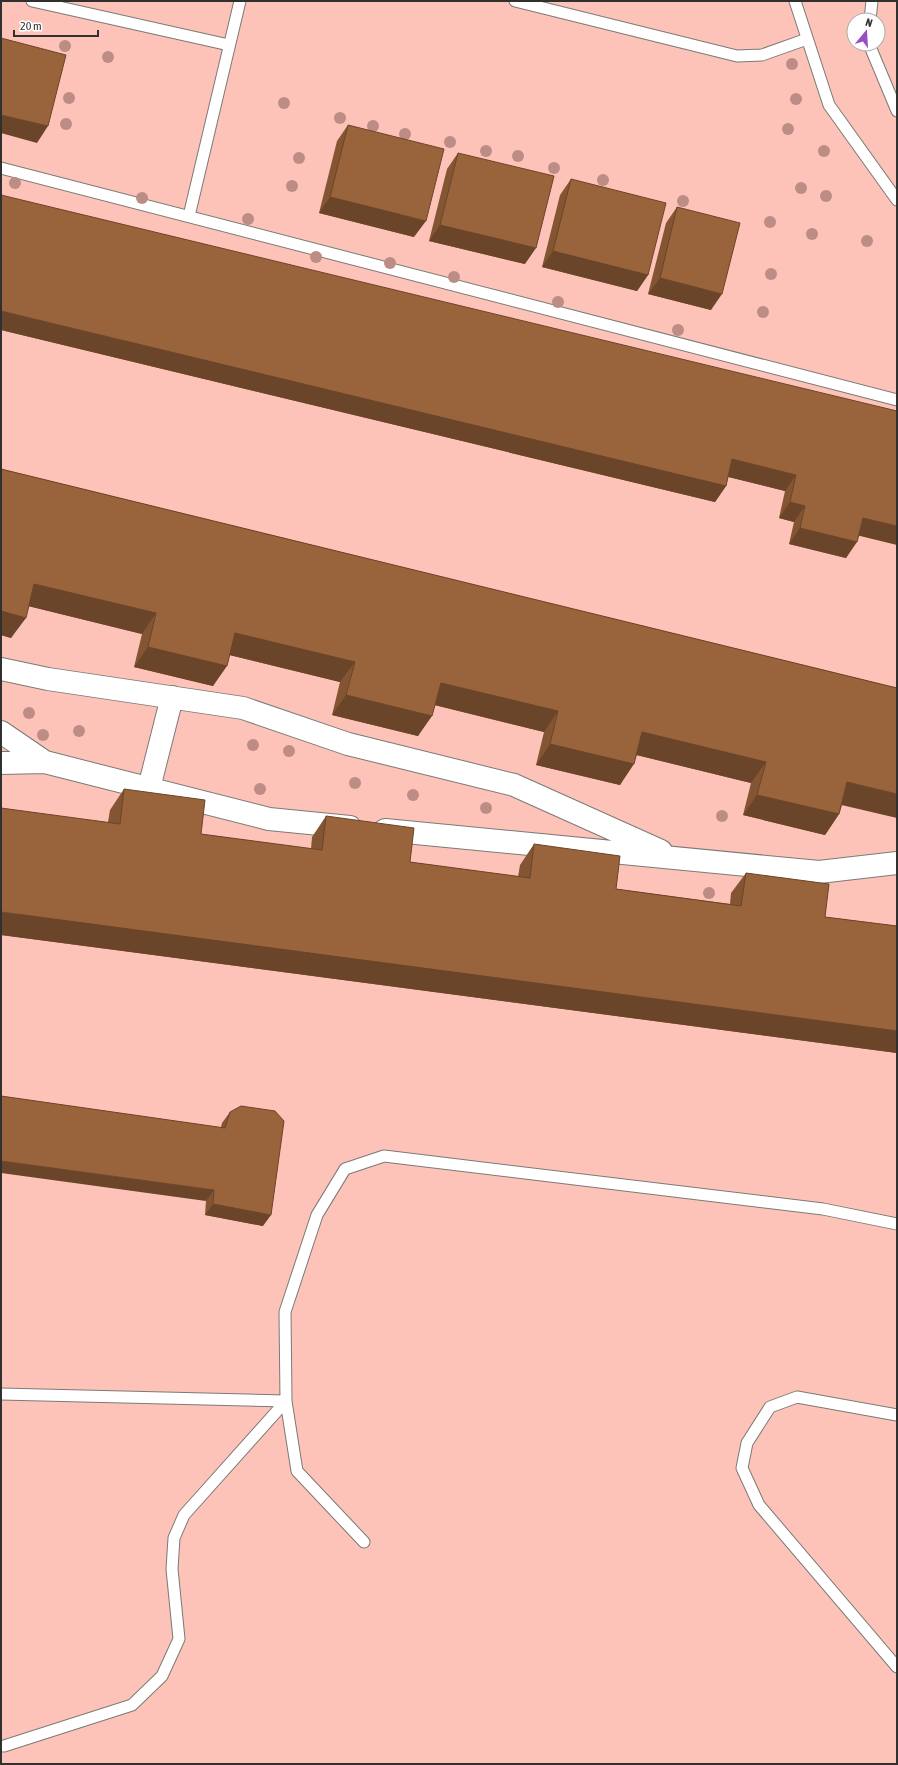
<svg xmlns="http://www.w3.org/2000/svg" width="898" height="1765" font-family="'Asap Condensed',sans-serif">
<rect width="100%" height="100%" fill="#faf7f4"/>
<path fill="#fdc3b9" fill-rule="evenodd" d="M1,1H897V1764H1ZM854,20H878V44H854Z"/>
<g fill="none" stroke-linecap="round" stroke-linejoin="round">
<defs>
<path id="lane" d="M32,1L229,45
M515,1L737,56L762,55L807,39
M795,1L829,105L897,200
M870,20L872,1
M869,44L897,111
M1,168L897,400
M189,216L240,1
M1,1394L286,1401
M897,1415L797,1397L770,1407L747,1443L742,1468L759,1505L897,1667
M364,1542L297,1471L286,1401L285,1312L317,1215L345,1169L384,1156L823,1209L897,1224
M4,1746L132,1705L162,1676L179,1639L172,1569L174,1538L184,1515L286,1401"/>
<path id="street" d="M1,669L48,679L243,708L348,744L514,785L661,851
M1,732L45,762
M1,763L45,762L269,819L350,827
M149,788L172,697
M385,830L819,872L897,863"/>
</defs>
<use href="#lane" stroke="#7b7a76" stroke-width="13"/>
<use href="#street" stroke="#7b7a76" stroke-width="24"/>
<use href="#lane" stroke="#fff" stroke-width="11"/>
<use href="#street" stroke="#fff" stroke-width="22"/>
</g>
<g fill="#bc8c85">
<circle cx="65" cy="46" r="6"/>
<circle cx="108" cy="57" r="6"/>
<circle cx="792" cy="64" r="6"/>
<circle cx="69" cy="98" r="6"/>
<circle cx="796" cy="99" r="6"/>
<circle cx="284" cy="103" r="6"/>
<circle cx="340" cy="118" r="6"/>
<circle cx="66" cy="124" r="6"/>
<circle cx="373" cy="126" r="6"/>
<circle cx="788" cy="129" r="6"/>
<circle cx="405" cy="134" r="6"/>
<circle cx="450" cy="142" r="6"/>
<circle cx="486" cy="151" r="6"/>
<circle cx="824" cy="151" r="6"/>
<circle cx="518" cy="156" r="6"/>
<circle cx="299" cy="158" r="6"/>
<circle cx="554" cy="168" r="6"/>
<circle cx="603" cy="180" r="6"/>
<circle cx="15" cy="183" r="6"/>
<circle cx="292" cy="186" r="6"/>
<circle cx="801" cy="188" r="6"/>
<circle cx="826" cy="196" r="6"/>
<circle cx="142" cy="198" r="6"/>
<circle cx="683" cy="201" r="6"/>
<circle cx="248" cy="219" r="6"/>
<circle cx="770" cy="222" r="6"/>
<circle cx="812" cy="234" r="6"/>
<circle cx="867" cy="241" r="6"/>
<circle cx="316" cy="257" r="6"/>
<circle cx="390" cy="263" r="6"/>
<circle cx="771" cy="274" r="6"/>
<circle cx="454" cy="277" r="6"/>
<circle cx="558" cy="302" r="6"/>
<circle cx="763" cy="312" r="6"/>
<circle cx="678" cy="330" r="6"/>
<circle cx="29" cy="713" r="6"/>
<circle cx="79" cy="731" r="6"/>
<circle cx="43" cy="735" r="6"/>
<circle cx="253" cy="745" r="6"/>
<circle cx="289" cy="751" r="6"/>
<circle cx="355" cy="783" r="6"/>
<circle cx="260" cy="789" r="6"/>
<circle cx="413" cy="795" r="6"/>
<circle cx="486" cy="808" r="6"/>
<circle cx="722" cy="816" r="6"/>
<circle cx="709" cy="893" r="6"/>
</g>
<path fill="#845533" d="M348,125L414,237L319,213L337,141Z
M458,153L525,264L429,241L447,169Z
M571,179L648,275L637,291L542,267L560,195Z
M677,207L711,310L648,294L666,223Z
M1,330L897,411L859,536L846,558L789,544L794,522L779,518L785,491L728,477L726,486L715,502Z
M1,469L897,688L842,805L839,814L825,835L743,815L751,783L637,755L620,785L536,765L544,732L435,705L418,736L332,715L340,682L230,655L213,686L134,667L142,634L28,606L11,638L1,635Z
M124,789L201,834L311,849L312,837L326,816L410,862L518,877L520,865L534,844L616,889L730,904L731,893L746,873L825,917L897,926V1053L1,935L108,822L110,810Z
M230,1112L263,1226L205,1215L206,1201L221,1127L222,1123Z"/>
<path fill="#6b4529" d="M1,115L48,126L37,143L1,133Z
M330,197L426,221L414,237L319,213Z
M440,225L536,248L525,264L429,241Z
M553,251L648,275L637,291L542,267Z
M660,278L722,294L711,310L648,294Z
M1,311L726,486L715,502L1,330Z
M732,459L796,475L785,491L721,475Z
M790,502L805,506L794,522L779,518Z
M863,518L897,526V545L852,534Z
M800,528L857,542L846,558L789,544Z
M34,584L156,613L142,634L20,604Z
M1,611L26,618L11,638L1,635Z
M235,633L355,662L340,682L221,653Z
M148,647L227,666L213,686L134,667Z
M441,683L558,711L544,732L426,703Z
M346,695L432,716L418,736L332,715Z
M642,732L766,762L751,783L628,753Z
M550,744L634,764L620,785L536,765Z
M847,782L897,794V818L833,803Z
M757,795L839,814L825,835L743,815Z
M1,912L897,1031V1053L1,935Z
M1,1161L214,1190L206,1201L1,1173Z
M213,1204L271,1215L263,1226L205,1215Z"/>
<path fill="#99633b" stroke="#6b4529" d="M1,38L66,55L48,126L1,115Z
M348,125L444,149L426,221L330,197Z
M458,153L554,176L536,248L440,225Z
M571,179L666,203L648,275L553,251Z
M1,195L897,411V526L863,518L857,542L800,528L805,506L790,502L796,475L732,459L726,486L1,311Z
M677,207L740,223L722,294L660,278Z
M1,469L897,688V794L847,782L839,814L757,795L766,762L642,732L634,764L550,744L558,711L441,683L432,716L346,695L355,662L235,633L227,666L148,647L156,613L34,584L26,618L1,611Z
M124,789L205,800L201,834L322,850L326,816L414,828L410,862L530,878L534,844L620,856L616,889L741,906L746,873L829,884L825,917L897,926V1031L1,912V808L120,824Z
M1,1096L225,1128L230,1112L241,1106L275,1111L284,1121L271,1215L213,1204L214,1190L1,1161Z"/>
<rect width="898" height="1765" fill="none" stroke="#30302e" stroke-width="4"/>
<g transform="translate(866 32) rotate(18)"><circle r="19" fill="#ffffff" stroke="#acacab"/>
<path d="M0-3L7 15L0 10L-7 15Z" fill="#964fc2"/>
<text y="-6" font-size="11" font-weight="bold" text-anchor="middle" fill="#30302e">N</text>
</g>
<path d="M14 30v6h84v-6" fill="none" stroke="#30302e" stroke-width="2"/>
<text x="20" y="30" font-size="12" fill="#30302e" stroke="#ffffff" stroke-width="3" paint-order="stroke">20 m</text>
</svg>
